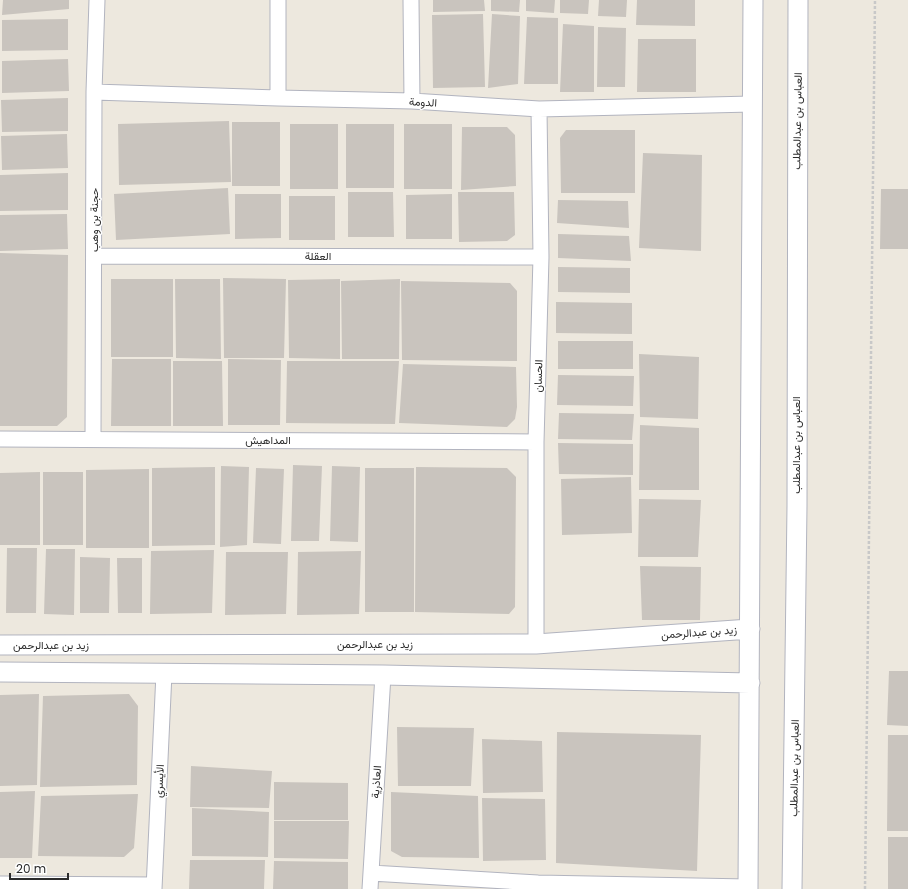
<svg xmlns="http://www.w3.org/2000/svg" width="908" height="889" font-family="Poppins,Vazirmatn,sans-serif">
<rect width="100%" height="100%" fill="#ede8de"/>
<path fill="#c9c4be" d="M3,0H69V9L2,15Z
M433,0H484L485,11L433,12Z
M491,0H520L519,12L491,11Z
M526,0H555L554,13L526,11Z
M560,0H589L588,14L560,13Z
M599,0H627L626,17L598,16Z
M637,0H695V26L636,25Z
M483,14L485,87L433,88L432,15Z
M492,14L520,16L518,84L488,88Z
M527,17L558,18V84H524Z
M68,19V50L2,51V20Z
M563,24L594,26V92H560Z
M598,27L626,28L625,87H597Z
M638,39H696V92H637Z
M68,59L69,91L2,93V61Z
M68,98V131L2,132L1,100Z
M229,121L231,182L119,185L118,124Z
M232,122H280V186H232Z
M290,124H338V189H290Z
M346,124H394V188H346Z
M404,124H452V189H404Z
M462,127H507L515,135L516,186L461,190Z
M566,130H635V193H561L560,138Z
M67,134L68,168L2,170L1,136Z
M643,153L702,155L701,251L639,248Z
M68,173V210L0,211V175Z
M228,188L230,234L116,240L114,194Z
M881,189H908V249H880Z
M348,192H393L394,237H348Z
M458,192H514L515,235L507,241L459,242Z
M235,194H281V238L235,239Z
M452,194V239H406V195Z
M289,196H335V240H289Z
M558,200L628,201L629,228L557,223Z
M67,214L68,249L0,251V215Z
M558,234L629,236L631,261L558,258Z
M0,253L68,255L67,417L57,426H0Z
M558,267L630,268V293L558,292Z
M223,278L286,279L284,358H224Z
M111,279H173V357H111Z
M175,279H220L221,359L176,358Z
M340,279V359L289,358L288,280Z
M400,279L399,359H342L341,281Z
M401,281L510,283L517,291V361L402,360Z
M556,302L632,303V334L556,333Z
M558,341H633V369H558Z
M639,354L699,357L698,419L640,417Z
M112,359H171V426H111Z
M228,359L281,360L280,425H228Z
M173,361H222L223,426H173Z
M287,361H399L395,424L286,423Z
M403,364L516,367L517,407L515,419L507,427L399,423Z
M558,375L634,376L633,406L557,405Z
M559,413L634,414L632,440L558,439Z
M640,425L699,428V490H639Z
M558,443L633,444V475L559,474Z
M293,465L322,466L319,541H291Z
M221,466L249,467L247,545L220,547Z
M332,466L360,467L358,542L330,541Z
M215,467V545L152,546V468Z
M416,467L507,468L516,477L515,607L509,614L415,612Z
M256,468L284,469L281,544L253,543Z
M365,468H414V612H365Z
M149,469V548H86V470Z
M40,472V545H0V473Z
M43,472H83V545H43Z
M631,477L632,533L562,535L561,479Z
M639,499L701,500L698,557H638Z
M7,548H37L36,613H6Z
M46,549H75L74,615L44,614Z
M214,550L212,613L150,614L151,551Z
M361,551L359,614L297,615L298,552Z
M226,552H288L286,614L225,615Z
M80,557L110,558L109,613H80Z
M117,558H142V613H118Z
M640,566L701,567L700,620H642Z
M889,671H908V726L887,725Z
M39,694L37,785L0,786V695Z
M129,694L138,706L137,785L40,787L43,696Z
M397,727L474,728L471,786H398Z
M557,732L701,735L697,871L556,863Z
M888,735H908V831H887Z
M482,739L542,741L543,792L483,793Z
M191,766L272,771L269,808L190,807Z
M274,782L348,783V820H274Z
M35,791L32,858H0V792Z
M391,792L478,796L479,858L402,857L391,851Z
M138,794L134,848L124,857L38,856L41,796Z
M482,798L545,799L546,860L483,861Z
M192,808L269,812L268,857L192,856Z
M274,821H349L348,859L274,858Z
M888,837H908V889H888Z
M190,860H265L264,889H189Z
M274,861L348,862V889H273Z"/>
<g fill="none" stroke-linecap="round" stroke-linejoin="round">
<defs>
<path id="minor" d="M278,0V98
M411,0L412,101
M94,92L278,98L412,101L539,109L752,104
M94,256L541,257
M0,439L536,442
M93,439L94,92L97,0
M536,644V442L541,257L539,109
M371,873L538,883L748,887
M0,884L154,885
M154,889L164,673
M370,889L383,675"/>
<path id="tertiary" d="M0,645L536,644L750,629
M0,672L383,675L750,683
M748,889L753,0
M792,889L797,506L798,0"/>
</defs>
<use href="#minor" stroke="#b2b4bf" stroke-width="17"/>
<use href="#tertiary" stroke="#b2b4bf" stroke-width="21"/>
<path stroke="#c8c8c8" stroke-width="2.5" stroke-dasharray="3 2" stroke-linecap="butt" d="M865,889L875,0"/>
<use href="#minor" stroke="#fff" stroke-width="15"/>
<use href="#tertiary" stroke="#fff" stroke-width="19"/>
</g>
<g text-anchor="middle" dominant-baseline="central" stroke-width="3" stroke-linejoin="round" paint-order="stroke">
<g font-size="11" fill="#2c2c2c" stroke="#fff">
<text transform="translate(423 102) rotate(3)">الدومة</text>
<text transform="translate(797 121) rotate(-89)">العباس بن عبدالمطلب</text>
<text transform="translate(94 220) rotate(-90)">حجنة بن وهب</text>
<text x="318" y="256">العقلة</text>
<text transform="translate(538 376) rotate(-88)">الحسان</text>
<text x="268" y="440">المداهيش</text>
<text transform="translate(796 445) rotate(-90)">العباس بن عبدالمطلب</text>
<text transform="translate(699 632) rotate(-4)">زيد بن عبدالرحمن</text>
<text x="375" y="644">زيد بن عبدالرحمن</text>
<text x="51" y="645">زيد بن عبدالرحمن</text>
<text transform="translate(794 768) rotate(-89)">العباس بن عبدالمطلب</text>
<text transform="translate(159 781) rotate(-87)">الأيسري</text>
<text transform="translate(376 782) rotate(-86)">العاذرية</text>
</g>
</g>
<path d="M10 873v6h58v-6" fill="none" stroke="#2c2c2c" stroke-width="2"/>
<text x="16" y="873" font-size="12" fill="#2c2c2c" stroke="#ffffff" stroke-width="3" paint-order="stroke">20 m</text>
</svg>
